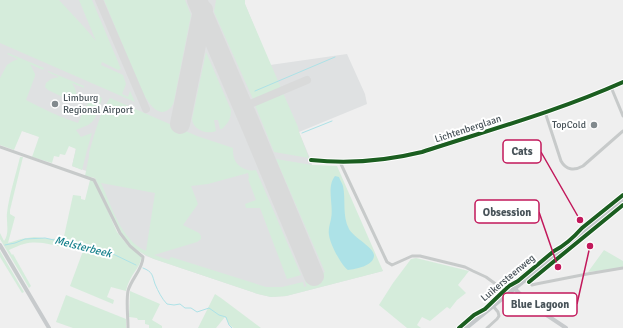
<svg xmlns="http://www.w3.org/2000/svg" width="623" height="328" font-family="Signika,sans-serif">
<rect width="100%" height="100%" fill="#efefef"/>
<path fill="#dfe1e2" d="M0,0H245V4L270,65L347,54L365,94L367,104L299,132L309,156L312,165L323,166L383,271L286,296L271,297L258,294L154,259L146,256L128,242L107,204L92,173L72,166L76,148L19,130L0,100Z"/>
<path fill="#d5ecdb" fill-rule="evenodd" d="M0,0H59L84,27L96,41L79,0H92L121,69L118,70L102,62L101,65L123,75L126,84L122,94L128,97L130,91L135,102L0,43Z
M104,0H185L191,15L174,101C173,106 170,109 166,111C155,116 147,99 142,92Z
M216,0H245V4L281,88L255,99H253L214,12Z
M206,52L231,110C231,119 228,123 222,129H220L218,120H214L216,131C207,135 193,130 192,119Z
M8,53L44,68L43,70L30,64L35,74V76L26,100C43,109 60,117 78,123C83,113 87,97 101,97L102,99L95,118L92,122L88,125L76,130L81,137L92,133L87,150L82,170L72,166L76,149L69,146L65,155L60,154L59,157L54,156L52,163L32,157L39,137L22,131L14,150L0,145V78L7,65L13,61L18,59L7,54Z
M48,71L84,86V88L72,83C75,88 78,93 75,98L69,100L48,90L45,87L46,83L51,79L59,77L48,72Z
M283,93L298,127L299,132L309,158L274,152L255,105L256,104Z
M110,98L197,136L233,148C233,151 233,155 234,158C237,167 247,172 256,170L301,275L287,279L260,208H246L245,204L256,200L248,179L249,178L248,173L208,184L191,186L198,204L183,225L199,233L201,236V239L197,242L154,255L169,260L171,257L266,287H282L303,282L304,287L307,286L306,285L305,280L325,272L276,159L312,165L337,166L383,271L286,296L271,297L258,294L154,259C148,256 141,253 135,249C117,234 105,199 95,178L85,176L89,156V153C94,136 100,112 110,98ZM101,183L155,193L146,251C121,240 112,207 101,183Z
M20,157H23L10,210V214L15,217L8,243L21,239L34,237L51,239L61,238L63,241L73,195L81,196V199L85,200L90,180H93L96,184L117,232L129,247L141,256C142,263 136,270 132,276C129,281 127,286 126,291L111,287L107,297L114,300L113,304L70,286L83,251L68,246L66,248C53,245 38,240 24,244C19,245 14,248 9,250L12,255L13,254L31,286L29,288L0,239V233L4,241C10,233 6,222 7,213C9,195 16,174 20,157Z
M604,250L623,261V268L588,272Z
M0,251L24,292L22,293L0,257Z
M416,258L469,271L458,285L466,293L457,300L450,309L447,307L430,321L422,317L417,325L421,328H407L379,305L393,283L411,259Z
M130,291L160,304L152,320L162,326V328H149V325L145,324V320H138L137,318L129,317Z
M215,294L221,298L261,328H234C229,326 228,322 225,317L216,328H198Z
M66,295L126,319V328H73L56,322Z"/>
<path fill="#ade2e7" d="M335,176L339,177C340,180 342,183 343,186C346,200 342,216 349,229C354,238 375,248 374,256C373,266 356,269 348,270C341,265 330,244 329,235C328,229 330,224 331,219C334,205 326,187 335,176Z"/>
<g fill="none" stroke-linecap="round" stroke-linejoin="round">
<path stroke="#ade2e7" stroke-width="1" d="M255,91L335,57
M302,133L332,121
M5,245L15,243L25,239L45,238L54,240L61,239L63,243H66L72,242C76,246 76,248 82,247L113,254L136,265
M143,268C153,272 152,275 155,284C158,291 162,299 167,304L174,305L180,304L185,308H191L197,312L209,308L219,315L226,317L229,325L232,328"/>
<path stroke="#d9dada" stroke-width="8" d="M99,0L146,109
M243,107L307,80"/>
<path stroke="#d9dada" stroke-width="20" d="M197,0L252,128L314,276
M180,124L203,10"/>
<path stroke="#c7caca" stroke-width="3" d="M611,87L623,116
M545,112L561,161C566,170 574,171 583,166L623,131
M0,147L94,180L120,233L130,246L143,257C143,269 131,279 128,291C126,302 128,316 128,328
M311,160C348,164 385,161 422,152C489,130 558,111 623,82
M340,162L387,262L392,265L412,256H420L465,267L473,271L486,277L508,293
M526,278L532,285L536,284L587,274L623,268
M487,328L497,319L499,316L498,312L493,306"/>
<path stroke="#c7cacc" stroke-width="4" d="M0,245L49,328
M514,288L530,304L566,328
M508,293L528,303"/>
<path stroke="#c4c8ca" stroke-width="4.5" d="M466,328L623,200"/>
<defs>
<path id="cycleway" d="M311,160C348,164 385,161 422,152C489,130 558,111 623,82
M529,282L552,263L623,205
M459,328L474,315L485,309L509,286L518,281L554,251C564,246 574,237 582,228L623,195"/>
</defs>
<use href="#cycleway" stroke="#fff" stroke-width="6"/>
<use href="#cycleway" stroke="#1b5e20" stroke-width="4"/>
</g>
<g fill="#828a8e" stroke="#fff" stroke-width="1.5">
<circle cx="55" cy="104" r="4"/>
<circle cx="594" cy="125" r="4"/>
</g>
<g text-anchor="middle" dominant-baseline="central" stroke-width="4" stroke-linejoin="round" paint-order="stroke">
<g font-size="10" fill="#485359" stroke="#fff" text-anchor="start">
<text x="63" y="98">Limburg<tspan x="63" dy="12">Regional Airport</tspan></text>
<text x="586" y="125" text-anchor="end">TopCold</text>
</g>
<g font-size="10" fill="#485359" stroke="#fff">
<text transform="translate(468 129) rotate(-18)">Lichtenberglaan</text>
<text transform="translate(508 278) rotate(-40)">Luikersteenweg</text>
</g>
<g font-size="11" font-style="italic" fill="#18828d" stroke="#fff">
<text transform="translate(83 247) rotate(14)">Melsterbeek</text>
</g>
</g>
<path fill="none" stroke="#c2185b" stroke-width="1.5" d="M580 220L541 152M558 267L539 212M590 246L577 304"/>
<g fill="#c2185b" stroke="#fff" stroke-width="1.5">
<circle cx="580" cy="220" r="4"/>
<circle cx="558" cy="267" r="4"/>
<circle cx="590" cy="246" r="4"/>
</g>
<g fill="#fff" stroke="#c2185b" stroke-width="1.5">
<rect x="503" y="140" width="38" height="23" rx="4"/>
<rect x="475" y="200" width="64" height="23" rx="4"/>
<rect x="503" y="293" width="74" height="23" rx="4"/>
</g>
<g font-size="11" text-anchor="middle" font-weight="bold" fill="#485359">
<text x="522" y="155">Cats</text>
<text x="507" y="216">Obsession</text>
<text x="540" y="308">Blue Lagoon</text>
</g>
</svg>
